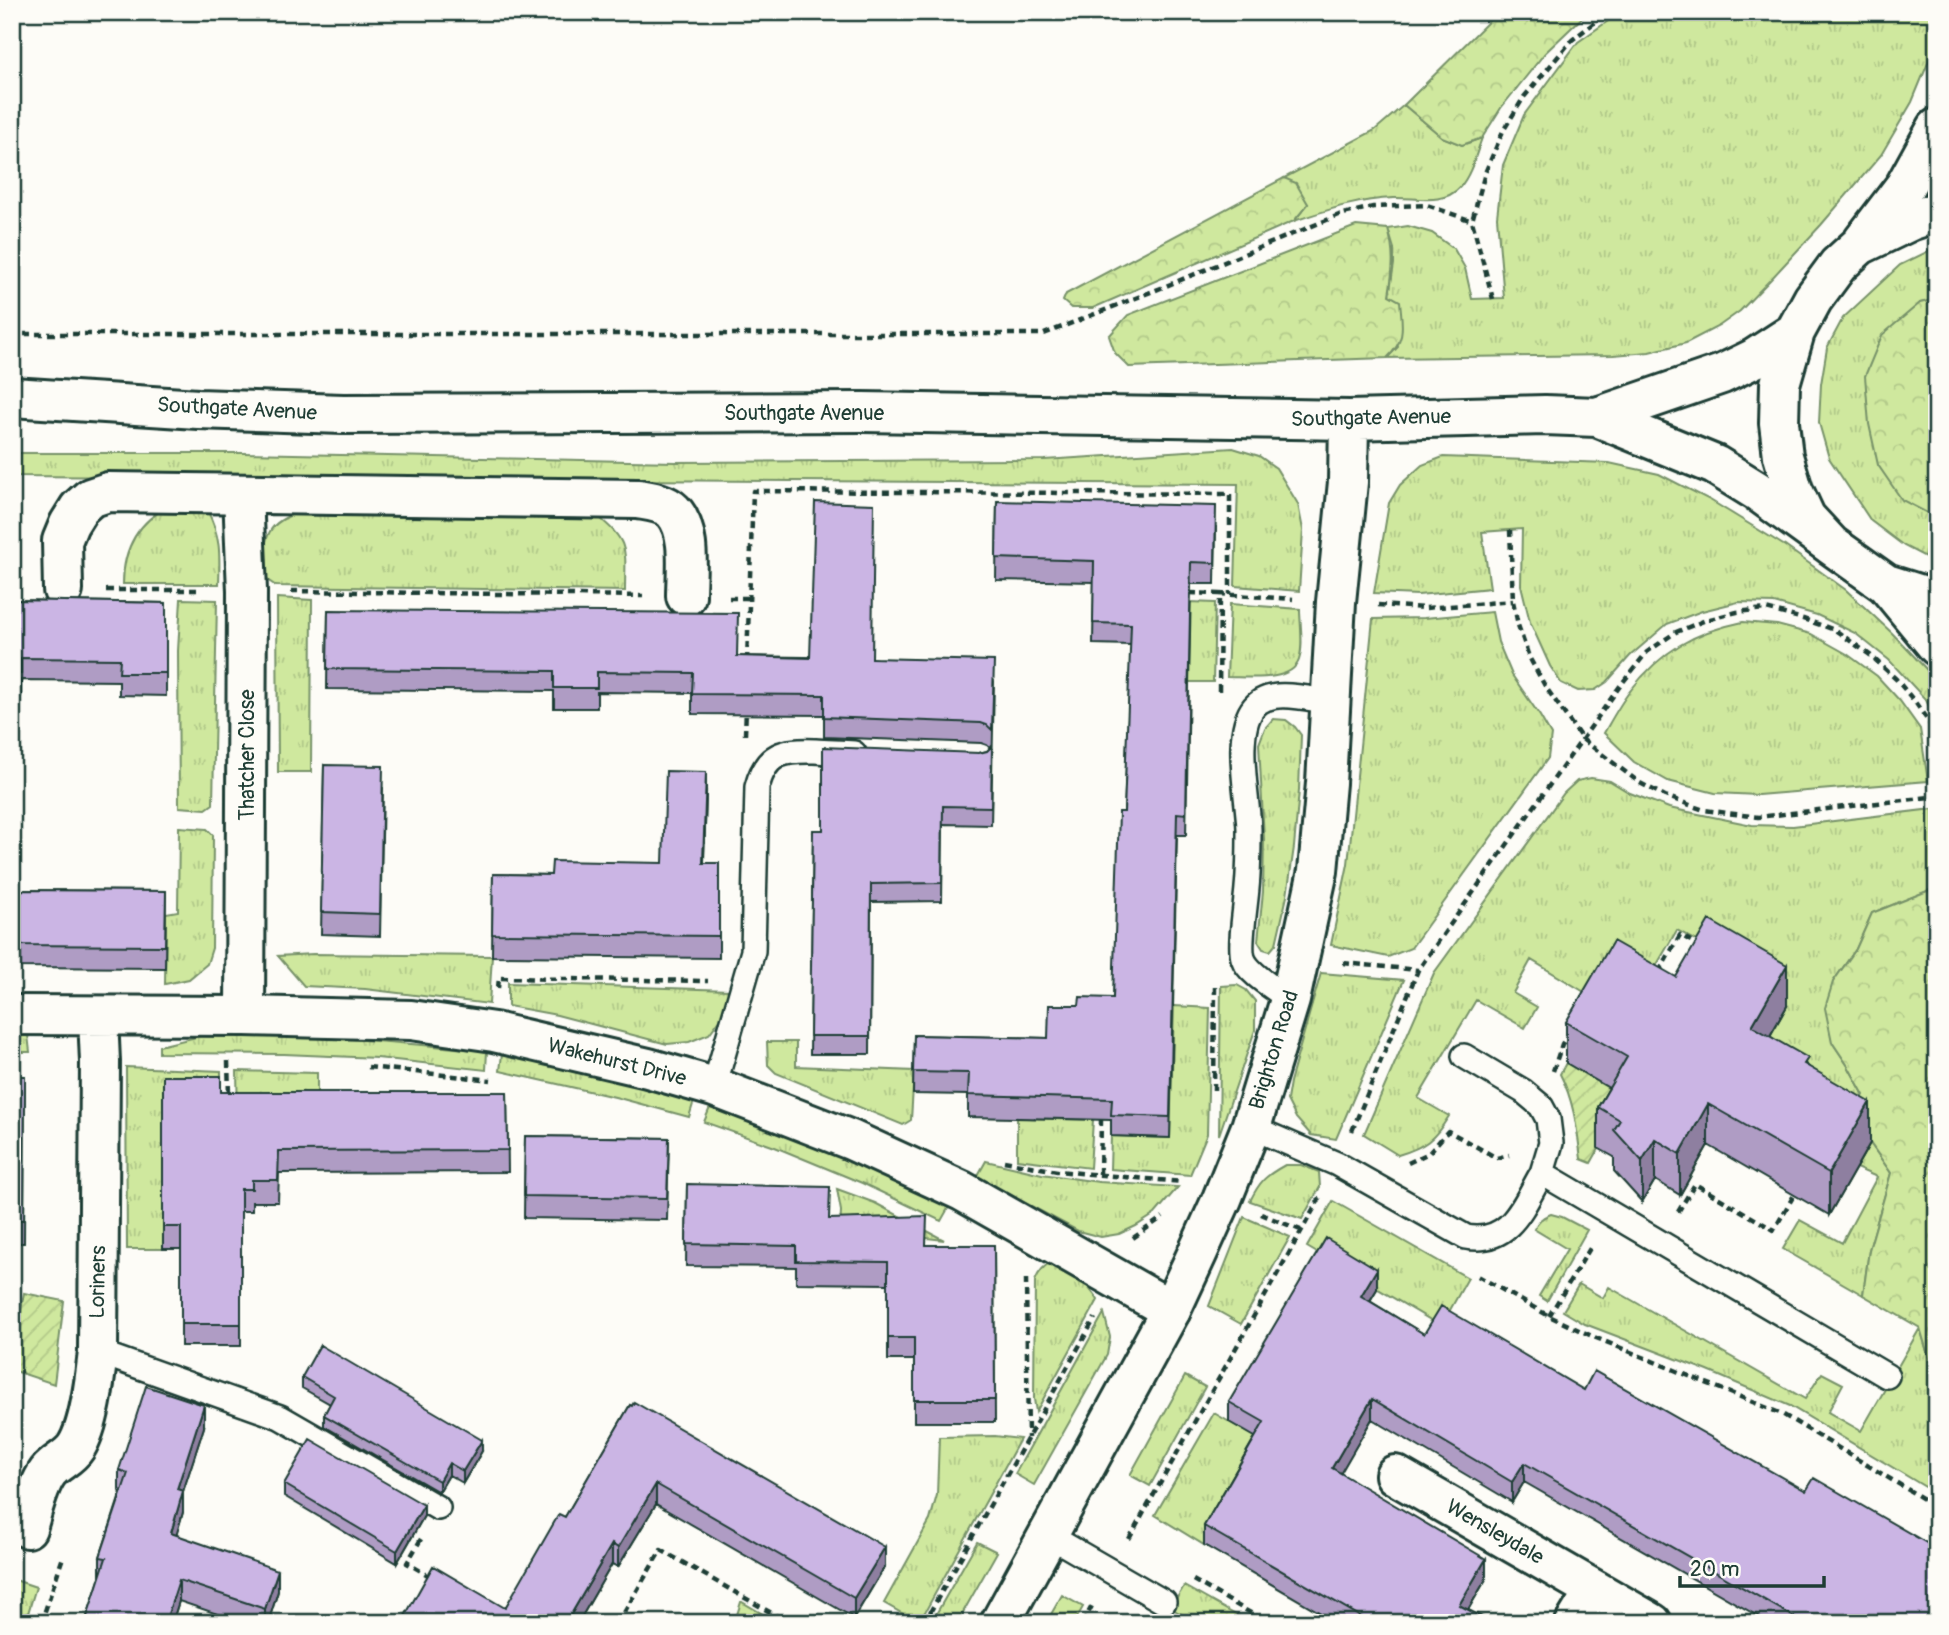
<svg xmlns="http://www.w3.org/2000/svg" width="1949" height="1635" font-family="Pangolin,sans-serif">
<defs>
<pattern id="grass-tufts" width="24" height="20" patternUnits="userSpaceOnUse" patternTransform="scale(1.75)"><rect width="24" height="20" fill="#cfe89e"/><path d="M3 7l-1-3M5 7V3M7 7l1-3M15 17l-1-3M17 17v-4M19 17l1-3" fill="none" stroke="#b1c889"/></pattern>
<pattern id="forest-crowns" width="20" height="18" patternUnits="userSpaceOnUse" patternTransform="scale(1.75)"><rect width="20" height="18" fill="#cfe89e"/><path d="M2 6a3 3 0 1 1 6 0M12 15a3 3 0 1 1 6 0" fill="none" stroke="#b1c889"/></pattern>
<pattern id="garden-furrows" width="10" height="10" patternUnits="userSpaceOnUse" patternTransform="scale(1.75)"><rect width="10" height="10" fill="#cfe89e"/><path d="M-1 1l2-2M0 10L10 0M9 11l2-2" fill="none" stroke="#b1c889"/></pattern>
</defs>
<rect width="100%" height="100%" fill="#fdfcf7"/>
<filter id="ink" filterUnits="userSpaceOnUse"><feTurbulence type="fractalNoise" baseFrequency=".0143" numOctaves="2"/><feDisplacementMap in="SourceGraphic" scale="14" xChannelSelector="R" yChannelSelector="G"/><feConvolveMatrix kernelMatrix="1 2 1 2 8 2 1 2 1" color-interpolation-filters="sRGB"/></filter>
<g filter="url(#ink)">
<path fill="url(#grass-tufts)" stroke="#779269" stroke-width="2" d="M1621,12H1937L1935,46L1912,102L1881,155L1821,225L1771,279L1740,311L1719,326L1686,343L1649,352L1613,355L1387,358L1398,347L1389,296L1394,264V249L1388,229L1408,226L1432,233L1454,249L1465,268L1472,299L1504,298L1497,217L1503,165L1524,115L1578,42Z
M1404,105L1442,137L1462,145L1482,138C1476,154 1471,175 1460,187C1443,206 1416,197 1394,198C1359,199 1327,210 1294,221L1308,204L1284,178L1375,130Z
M1937,247V299L1920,303L1935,518H1937V563L1904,546L1871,521L1829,458L1819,423L1821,384L1827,348L1843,318L1900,265Z
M1233,448L1259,456L1276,468L1298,504L1303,530L1299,591L1235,586L1238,484L12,476V453H244L675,462L1044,460Z
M1443,457L1609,463L1659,474L1710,500L1785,546L1846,590L1892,633L1927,670L1937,685V722L1926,700L1889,660L1855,633L1817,615L1774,603L1738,602L1702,611L1667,624L1630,656L1607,682L1595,690L1578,691L1561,683L1550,666L1530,622L1521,585L1522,529L1482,532L1490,588L1418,595L1374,593L1389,503L1400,485L1422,465Z
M171,505L207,510C221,536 220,555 219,584H123C123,548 138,521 171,505Z
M304,510L597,516C631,542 625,552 625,591L276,586L263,577C265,536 263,524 304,510Z
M277,598L312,600L311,772H278Z
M181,599L217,600L213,804L206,809L179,807L178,651Z
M1190,602L1215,603L1213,682H1188Z
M1230,604L1300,609C1300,625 1304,645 1299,660C1291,683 1247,677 1227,677Z
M1492,612L1498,642L1512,675L1540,716L1551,735L1548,758L1411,948L1388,957L1331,945L1348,864L1373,619L1424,618Z
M1743,622L1777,625L1811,634L1847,654L1877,676L1900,701L1920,729L1928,781L1758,795L1715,793L1668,781L1634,762L1604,733C1612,719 1620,704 1630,691C1661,651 1694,632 1743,622Z
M1273,719L1286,720L1295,727L1301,735L1299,790L1294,847L1287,896L1276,944L1270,951L1263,949L1258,941L1263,892L1264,839L1259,744L1265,728Z
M1591,778L1610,781L1630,793L1669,808L1752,825L1793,826L1933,809L1935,888L1872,913L1856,949L1833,982L1832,1042L1848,1066L1864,1095L1845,1129L1752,1067L1756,973L1677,930L1648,980L1586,993L1531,960L1513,993L1537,1007L1525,1028L1476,1000L1418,1098L1449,1116C1434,1140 1425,1147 1398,1155L1364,1134L1434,973L1564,793L1577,781Z
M179,827L207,829L213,835L212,948L207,964L189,979L165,984L166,913L178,911Z
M313,954L492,956L489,1004L365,989L304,986L278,956Z
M1321,973L1404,980L1336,1139L1311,1135L1296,1118L1287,1100L1290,1082Z
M508,983L730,990L724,1014L709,1034L689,1042L667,1044L557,1015L508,1006Z
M1237,985L1246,990L1255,1001V1030L1219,1135L1221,986Z
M1174,1006L1210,1008L1207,1134L1190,1175L1110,1169L1111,1136L1170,1138Z
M213,1033C305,1034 395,1042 487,1051L486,1070L377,1058L284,1054L159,1053V1046Z
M12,1035H28L30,1052H12Z
M767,1042H796V1066L914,1071L911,1120L903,1125L776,1073L768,1065Z
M502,1054L621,1079L694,1101L689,1117L615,1097L500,1071Z
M126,1067L221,1071V1098H163V1249H127Z
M237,1071L317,1073V1113L238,1114Z
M711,1105L779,1129L950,1205L941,1221L862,1183L775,1147L704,1122Z
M1017,1118L1093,1120L1090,1168L1017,1159Z
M1870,1143L1891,1173L1869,1250L1863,1295L1783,1249L1800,1220L1842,1243L1877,1177L1856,1168Z
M986,1161L1042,1174L1099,1182L1178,1187L1155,1214L1136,1226L1119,1234L1101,1237L1078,1231L977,1177Z
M1285,1165H1301L1319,1172L1320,1187L1302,1219L1250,1201C1260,1181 1265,1176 1285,1165Z
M837,1189L875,1203L944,1240L927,1238L888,1239L838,1268L841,1211Z
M1333,1201L1468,1278L1441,1326L1307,1247Z
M1551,1214L1562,1217L1587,1230L1547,1301L1539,1296L1567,1249L1534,1229C1538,1221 1542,1217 1551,1214Z
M1244,1217L1290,1237L1241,1324L1209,1306Z
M1054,1260C1072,1272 1086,1282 1098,1300L1036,1412L1034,1399L1035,1281C1039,1271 1044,1266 1054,1260Z
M1579,1284L1603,1298L1609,1287L1805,1399L1822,1373L1843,1384L1828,1412L1861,1431L1920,1328L1937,1385V1494L1790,1406L1708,1371L1585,1324L1563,1311Z
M1104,1313L1110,1337L1107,1355L1034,1485L1015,1474Z
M1185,1376L1205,1387L1150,1486L1130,1475Z
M1214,1413L1264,1442L1204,1545L1155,1515Z
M995,1436L1020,1439L919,1623L884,1603L930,1520L937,1495L939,1437Z
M977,1542L997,1552L957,1623H931Z
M12,1579L36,1587L25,1623H12Z
M1184,1586L1250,1623H1197L1171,1608Z
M1062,1595L1083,1607L1074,1623H1046Z
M741,1602H742L778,1623H738L735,1621Z"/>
<path fill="url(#forest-crowns)" stroke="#779269" stroke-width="2" d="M1498,12H1588L1545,53L1501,108L1482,138L1462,145L1442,137L1404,105Z
M1284,178L1296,183L1308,204L1294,221L1093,308H1071L1063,301L1066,294Z
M1356,226L1388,229C1395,254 1393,270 1389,295L1400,301C1402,326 1407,339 1387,358L1129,367L1115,353L1109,336L1128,315Z
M1937,299V518L1902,500L1878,465L1869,424L1865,376L1882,335L1920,303Z
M1935,888L1937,903V1385L1920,1328L1863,1295L1869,1250L1891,1173L1870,1143L1845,1129L1864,1095L1848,1066L1832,1042L1825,1008L1833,982L1856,949L1872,913Z"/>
<path fill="url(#garden-furrows)" stroke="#779269" stroke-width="2" d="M1566,1063L1627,1099L1591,1163L1581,1159C1577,1129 1574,1101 1560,1074Z
M24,1293L64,1301L54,1384L12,1370V1312L20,1314Z"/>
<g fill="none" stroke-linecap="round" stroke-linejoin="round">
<defs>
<path id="service" d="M1290,1000C1276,989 1248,974 1243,958C1239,945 1246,903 1247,888C1249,868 1249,848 1249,829C1248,797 1233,732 1254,707C1271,687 1308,699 1331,702
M1464,1056L1523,1091L1541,1106L1548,1119L1551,1143L1542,1173
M714,1087L753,951L757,787C766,753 783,750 815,751C828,752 841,752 854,753
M1251,1127L1337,1164L1466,1237C1511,1245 1523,1205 1542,1173L1887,1376
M98,1352L280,1417L438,1508
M1048,1535L1164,1602"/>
<path id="minor" d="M243,494L247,591L245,1016
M63,590L62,541L69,524L79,508L90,498L108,492L638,499C649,501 664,502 673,511C692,532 686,571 686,596
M12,1015L245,1016L411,1020L494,1032L648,1068L714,1087L774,1110L851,1140L962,1191L1171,1310
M1395,1475L1652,1623
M27,1528C33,1510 37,1487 48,1472C56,1462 69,1458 76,1447C90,1425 95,1378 98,1352L100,1062L98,1017
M1575,1623L1595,1590"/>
<path id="primary" d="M1937,212L1910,221L1860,245L1838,265L1813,299L1795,332L1780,384L1779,423L1783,456L1793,490L1806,518L1831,545L1886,584L1937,600
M1863,241L1905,186L1937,128
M12,397L198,409L343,414L863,412L1349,420L1545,415L1597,417L1715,465L1757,491L1831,545
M1597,417L1722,374L1755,358L1795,332
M1886,584L1937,646
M1000,1623L1171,1310L1197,1254L1222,1199L1251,1127L1290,1000L1318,871L1326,783L1336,602L1348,482L1349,420"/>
</defs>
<use href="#service" stroke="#1f3d34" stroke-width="28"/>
<use href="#minor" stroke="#1f3d34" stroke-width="44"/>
<use href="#primary" stroke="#1f3d34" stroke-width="44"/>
<path stroke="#1f3d34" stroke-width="4.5" stroke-dasharray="7 5" stroke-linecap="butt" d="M1493,299L1472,221L1485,173L1503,131L1524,97L1572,40L1608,12
M12,334H1044L1161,288L1339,215L1373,207L1427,205L1472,221
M1510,530L1513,601L1518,625L1529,657L1545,686L1582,739L1640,783L1665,796L1704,810L1758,817L1930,797
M106,590H202
M291,591L643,596
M1190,593L1220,594
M729,598H749
M1378,605L1425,608L1513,601
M747,661L753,491L1230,494V595
M1219,691L1220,594L1293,599
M745,735L746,708
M1343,963L1418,970
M1659,972L1680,935L1700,946
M498,988L499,978L708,981
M228,1061L229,1095
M368,1067L491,1080
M1553,1071L1562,1044L1568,1034
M1214,1090L1215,987
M1352,1131L1418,970L1620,686L1647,652L1676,632L1706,620L1737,612L1766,609L1803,619L1835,630L1870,655L1896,679L1915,702L1932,727L1937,742
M1004,1161L1057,1171L1182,1182
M1408,1163L1429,1153L1448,1131L1497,1158L1509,1155
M1100,1174L1101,1120
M1678,1212L1695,1184L1774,1230L1794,1195
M1261,1214L1303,1231
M1133,1238L1163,1217
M1478,1276L1549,1316L1594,1337L1782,1414L1937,1507
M1026,1279L1028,1438
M1549,1316L1592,1245
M421,1539L407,1563L433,1578
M1129,1539L1321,1196
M1193,1580L1268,1623
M41,1623L63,1557
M618,1623L661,1550L789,1623
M924,1623L1095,1318
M1083,1623L1094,1602"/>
<use href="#service" stroke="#fdfcf7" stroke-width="23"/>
<use href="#minor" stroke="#fdfcf7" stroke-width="38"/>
<use href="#primary" stroke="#fdfcf7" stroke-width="38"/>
</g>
<path fill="#af9cc4" stroke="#1f3d34" stroke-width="2" d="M997,501L1216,527L1215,584H1191L1186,835H1177L1170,1138L1111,1136V1120L968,1117V1095L913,1094L914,1035L1048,1038L1079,1005L1113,998L1124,812L1131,645L1093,644L1094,582L996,580Z
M12,600L166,603V696L119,695V681L21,680V696H12Z
M328,610L737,656L872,658L994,681L991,825L943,824L942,901L871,902L870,1054H810L813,830H823L979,753L987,751L990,748L987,745L981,743L824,737V715L692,714V693L597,692V708H554V691L327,689Z
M324,765L383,788L380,936L321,934Z
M706,794L704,863H719V958L492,956L493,874L551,875L663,863Z
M12,890L166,891L165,968L12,967Z
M1676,977L1787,1006L1770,1036L1808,1066L1870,1143L1829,1215L1708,1145L1680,1195L1655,1180L1642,1202L1614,1171V1157L1598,1148V1107L1609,1088L1566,1063V1022Z
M12,1076H25L24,1243H12Z
M163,1076L221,1092H507L508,1172L279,1173L278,1202H252V1211H241V1346H181V1249H163Z
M525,1136L669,1138L667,1220L524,1218Z
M687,1184L927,1245H994L995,1422H914V1360H888V1284L796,1283V1267L686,1266Z
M1377,1289L1370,1301L1424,1334L1937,1623H1770L1524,1482L1512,1502L1372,1419L1340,1473L1486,1579L1468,1610L1484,1623H1338L1204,1545V1526L1255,1437L1229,1422V1402Z
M302,1377L482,1451L463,1483L449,1475L439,1492L324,1426V1415L330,1404L302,1388Z
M630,1405L885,1566L854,1618L656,1504L618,1567L612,1564L578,1623H401L505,1608L565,1517Z
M204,1427L183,1491V1512L176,1535L278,1591L268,1623H244L179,1601L172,1623H85L100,1577V1557L121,1492L119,1491V1470Z
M284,1484L424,1516L397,1563L284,1496Z"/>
<path fill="#8e7fa0" stroke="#1f3d34" stroke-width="2" d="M706,772V794L703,884V863Z
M1787,965V1006L1752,1067V1026Z
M1870,1102V1143L1829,1215V1173Z
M1708,1104V1145L1680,1195V1154Z
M1655,1139V1180L1642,1202V1161Z
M1377,1269V1289L1361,1315V1296Z
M1372,1399V1419L1332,1488V1468Z
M204,1405V1427L177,1510V1489Z
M482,1440V1451L463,1483V1471Z
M449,1463V1475L439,1492V1481Z
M1524,1463V1482L1512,1502V1482Z
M656,1484V1504L618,1567V1548Z
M183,1491V1512L171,1554V1533Z
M424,1505V1516L397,1563V1551Z
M612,1544V1564L578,1623H566Z
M885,1547V1566L854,1618V1598Z
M1486,1559V1579L1460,1623L1459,1605Z
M278,1570V1591L268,1623H265V1609Z
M179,1580V1601L172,1623H165Z"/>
<path fill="#cbb5e4" stroke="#1f3d34" stroke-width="2" d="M997,501L1216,506L1215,563L1191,562L1186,814L1177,813L1170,1117L1111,1115L1112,1099L968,1095L969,1073L913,1072L914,1035L1048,1038L1049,1005H1079L1080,997L1113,998L1119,812H1124L1131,624L1093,623L1094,561L996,558Z
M815,502L874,504L872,658L994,661L992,730L987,725L981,723L824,717V695L692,694L693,673L597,672V688H554V671L327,669L328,610L738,613L737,656L810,658Z
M12,600L166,603V673H119L120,659L21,658V674H12Z
M992,746L991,807L943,806L942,883L871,884L870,1036H810L813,830H823V747L979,753L987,751Z
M324,765L383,766L380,914L321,912Z
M666,771L706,772L703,863H719V936L492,934L493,874L551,875L552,861L663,863Z
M12,890L166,891L165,946L12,945Z
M1709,920L1787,965L1752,1026L1808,1058L1804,1064L1870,1102L1829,1173L1708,1104L1680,1154L1655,1139L1642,1161L1614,1130L1620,1120L1598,1107L1627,1057L1566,1022L1613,941L1676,977Z
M12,1076H25L24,1220H12Z
M163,1076H221V1092H507L508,1150L279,1151L278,1180H252V1189H241V1324H181V1227H163Z
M525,1136L669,1138L667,1198L524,1196Z
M687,1184L830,1187L829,1219L927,1216L926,1245H994L995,1400H914V1338H888V1262L796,1261V1246L686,1244Z
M1326,1238L1377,1269L1361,1296L1424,1334L1441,1306L1584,1390L1594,1371L1806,1491L1814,1478L1937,1549V1623H1805L1524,1463L1512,1482L1372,1399L1332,1468L1486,1559L1459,1605L1484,1618L1481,1623H1372L1204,1526L1264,1422L1229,1402Z
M320,1345L482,1440L463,1471L449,1463L439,1481L324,1415L334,1396L302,1377Z
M146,1386L204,1405L177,1489L183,1491L171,1533L278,1570L265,1609L179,1580L165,1623L151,1618L149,1623H85L106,1558L100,1557L128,1473L119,1470Z
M634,1402L885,1547L854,1598L656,1484L618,1548L612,1544L566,1623H401L433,1566L505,1608L559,1514L565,1517L630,1405L632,1406Z
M310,1439L424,1505L397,1551L284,1484Z"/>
</g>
<g text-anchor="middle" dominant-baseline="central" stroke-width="6" stroke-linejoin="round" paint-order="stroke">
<g font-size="21" fill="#1f3d34" stroke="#fdfcf7">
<text transform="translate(237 409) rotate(3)">Southgate Avenue</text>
<text x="804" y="413">Southgate Avenue</text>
<text transform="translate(1371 418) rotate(-1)">Southgate Avenue</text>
<text transform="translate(247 755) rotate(-90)">Thatcher Close</text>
<text transform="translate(1274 1050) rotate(-73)">Brighton Road</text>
<text transform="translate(617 1062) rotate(14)">Wakehurst Drive</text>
<text transform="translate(98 1282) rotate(-89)">Loriners</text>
<text transform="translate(1495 1532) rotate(30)">Wensleydale</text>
</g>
</g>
<rect width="1949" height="1635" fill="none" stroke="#fdfcf7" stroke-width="42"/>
<rect x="21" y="21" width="1907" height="1593" fill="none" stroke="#1f3d34" stroke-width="2.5" filter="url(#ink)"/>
<path d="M1680 1576v10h144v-10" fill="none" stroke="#1f3d34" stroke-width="3.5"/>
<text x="1690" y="1576" font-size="21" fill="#1f3d34" stroke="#fdfcf7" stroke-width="5" paint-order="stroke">20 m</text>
</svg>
